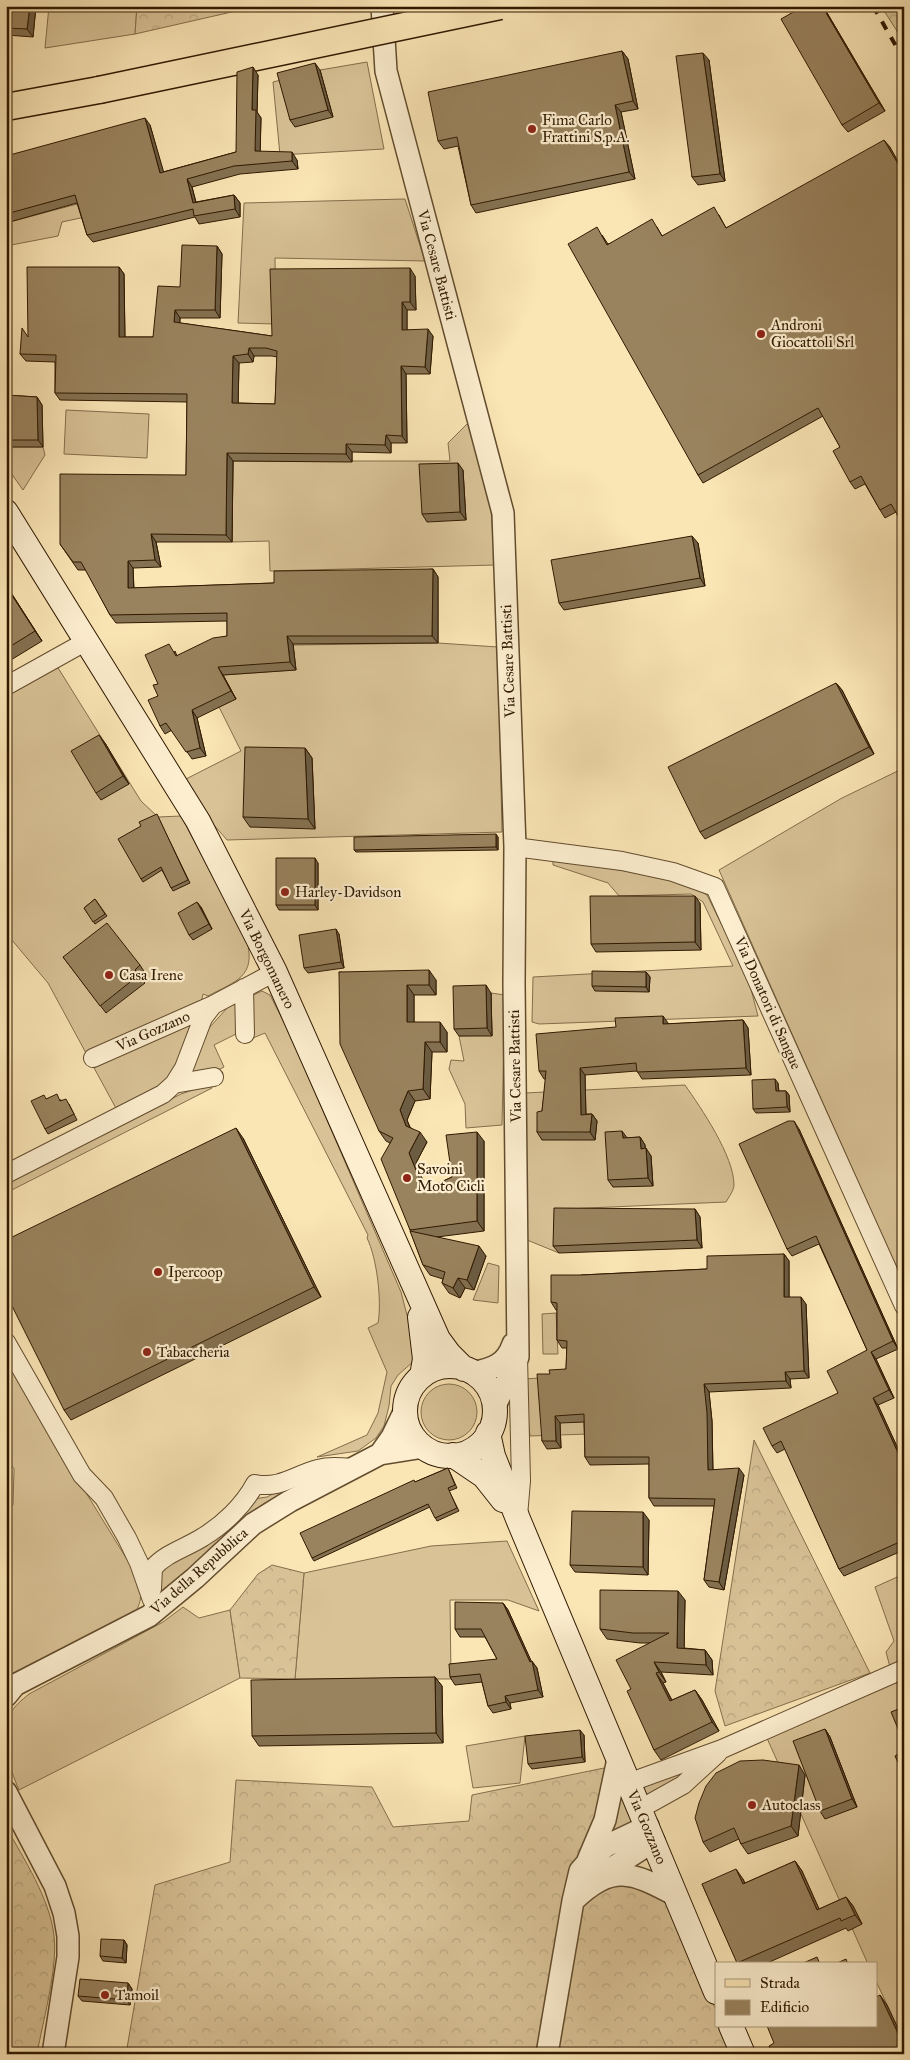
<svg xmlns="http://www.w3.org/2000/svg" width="910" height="2060" font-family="'IM FELL Great Primer',serif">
<defs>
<pattern id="forest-crowns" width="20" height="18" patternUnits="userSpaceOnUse" patternTransform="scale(1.25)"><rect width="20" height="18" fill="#d8c296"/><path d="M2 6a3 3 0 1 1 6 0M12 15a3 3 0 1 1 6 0" fill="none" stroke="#baa680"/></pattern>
</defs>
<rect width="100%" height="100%" fill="#fae5b5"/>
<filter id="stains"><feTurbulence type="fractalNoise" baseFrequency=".004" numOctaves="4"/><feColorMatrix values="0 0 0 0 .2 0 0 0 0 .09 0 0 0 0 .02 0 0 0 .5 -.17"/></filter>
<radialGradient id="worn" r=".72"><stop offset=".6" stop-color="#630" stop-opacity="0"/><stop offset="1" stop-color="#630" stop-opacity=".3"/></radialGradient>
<path fill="#d8c296" stroke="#846e4b" d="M49,6H137L135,34L45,48Z
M367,62L384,149L280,155L273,82L320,70Z
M405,199L425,261L275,258L276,324L238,323L244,203Z
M81,203L85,217L62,222L58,236L6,246V223Z
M66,410L149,414L147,458L64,454Z
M468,423L491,509L495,565L270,571L269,541L232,542L233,461H450L448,443Z
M6,444L9,447H43L45,455L23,490L6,466Z
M438,643L498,647L502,832L227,840L206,816L186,779L241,751L219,707L236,699L223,675L295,670L293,645Z
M55,663L141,801L158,817L181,816L247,941C256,977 236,981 208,996L203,994L197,1022L166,1084L118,1112L48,983L6,933V690Z
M904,768V1285L719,870L842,798Z
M553,860L679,879L707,895L742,966H745L758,1016L539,1024L532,1022L533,977L733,966L703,902L691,894L619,896L608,883L553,865Z
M262,991L270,995L289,1032L401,1292L408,1319L414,1361L398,1375L391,1386L389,1406L384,1426L376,1438L358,1451L317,1457L367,1435L378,1413L387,1372L368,1328L378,1323C382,1302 377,1258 367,1238L368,1235L265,1033L253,1038L248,1028L214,1045L224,1067L211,1074L188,1078L209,1028L228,1007Z
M491,993L505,995L502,1125L466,1128L465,1104L449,1069L451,1060L464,1061L459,1036L492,1035Z
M210,1084L212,1088L6,1193V1182L181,1094Z
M685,1085C701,1108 734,1156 734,1185C734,1190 729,1197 726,1202L565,1209L559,1216V1253L527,1240L525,1093Z
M488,1263L499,1266L498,1303L473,1300Z
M556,1313L558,1354H543L542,1314Z
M6,1356L32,1405L136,1574C140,1588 144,1597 136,1611L14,1676L6,1678V1512L13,1505L14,1469L6,1456Z
M585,1375L589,1434L530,1436L524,1379Z
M421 1412a28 28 0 1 1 56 0a28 28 0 1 1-56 0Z
M299,1480L302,1484L263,1504L181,1579L161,1592L159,1565L253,1499L267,1497Z
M507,1541L539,1611L508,1600H450L451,1679H295L304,1573L431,1546Z
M904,1574V1660L890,1667L886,1652L894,1641L875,1587Z
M183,1607L199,1618L230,1610L240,1678L19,1790C9,1767 0,1738 10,1714C14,1706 22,1700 29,1694L163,1622Z
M904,1675V2041L876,1981V1964H868L766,1736Z
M525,1736L520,1783L473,1788L466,1746Z
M686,1771L680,1779L643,1797L640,1789L659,1780Z
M623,1787L640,1824L611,1835L612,1822Z"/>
<path fill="url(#forest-crowns)" stroke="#846e4b" d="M137,6H258L135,34Z
M881,6H904V42Z
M754,1440L870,1673L725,1726L715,1691Z
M272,1565L304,1573L295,1679L240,1678L230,1610L258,1574Z
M609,1767L543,2054H126L155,1885L230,1862L236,1780L372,1787L393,1827L469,1821L472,1795Z
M6,1827C24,1859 50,1899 54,1936C58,1968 43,2020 37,2054H6Z
M627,1879L667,1899L716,2010V2026H723L735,2054H553L581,1901Z"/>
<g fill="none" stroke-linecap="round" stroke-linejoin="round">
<defs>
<path id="minor" d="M6,686L85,642
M515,847L622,861L673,872L715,887L904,1306
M244,988L245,1034
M93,1058L213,1005
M174,1084L214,1077
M6,1174L163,1094L174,1084L184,1068L203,1018L213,1005L275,972
M6,1342L82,1475L104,1498L127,1538L139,1563L152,1600
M518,1357L521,1481L518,1516
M152,1589L153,1568C166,1553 186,1548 203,1537C223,1525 244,1505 255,1484C280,1489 295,1475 318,1469C329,1466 340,1467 352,1468
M628,1783L722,1749L904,1669
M640,1809L683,1785L718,1753"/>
<path id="tertiary" d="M382,6L386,71L503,513L515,847L514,983L518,1357L494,1408
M472,1373C492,1369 506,1365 513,1344
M380,1454L392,1437L405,1410
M6,1696L15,1685L149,1616L195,1578L253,1524L290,1501L380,1454L424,1447
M6,1792L55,1886L64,1913L68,1936V1957L53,2054
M588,1860L605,1820L618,1759
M601,1875L654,1841
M573,1901C612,1863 632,1872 675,1895
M547,2054L573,1901L580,1871L587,1863L606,1846L648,1826"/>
<path id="secondary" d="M6,512L198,821L275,972L438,1339L449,1354L464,1369
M420,1317L425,1359L422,1376
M405 1411a45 45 0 1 1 90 0a45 45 0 1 1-90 0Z
M488,1433L493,1456L518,1519L716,1992
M453,1455L484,1476L503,1500
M731,2026L743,2054"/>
<path id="primary" d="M6,107L99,90"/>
</defs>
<use href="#minor" stroke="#624c2d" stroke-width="20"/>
<use href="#tertiary" stroke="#624c2d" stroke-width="24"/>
<use href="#secondary" stroke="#301900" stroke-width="26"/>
<use href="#primary" stroke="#301900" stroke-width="29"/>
<use href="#minor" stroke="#fceecf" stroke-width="18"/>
<use href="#tertiary" stroke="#fceecf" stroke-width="21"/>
<use href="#secondary" stroke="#fceecf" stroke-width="24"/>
<use href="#primary" stroke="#fae5b5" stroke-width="26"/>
<path stroke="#301900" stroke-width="4" stroke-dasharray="9 9" stroke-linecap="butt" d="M873,6L904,60"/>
<defs>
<path id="primary-bridge" d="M99,90L500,6"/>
</defs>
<use href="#primary-bridge" stroke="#301900" stroke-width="29" stroke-linecap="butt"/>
<use href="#primary-bridge" stroke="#fae5b5" stroke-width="26"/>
</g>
<path fill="#847151" stroke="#301900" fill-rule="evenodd" d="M6,6H36L33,37L6,35Z
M823,6L885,111L848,132L842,125Z
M622,51L628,59L638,109L621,112L635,179L476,213L471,205L458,146L444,149L438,141Z
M709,60L725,181L698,185L692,177Z
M320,70L333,117L295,127L290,120Z
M258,75L257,112L261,118L260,152L297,160L298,169L240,174L192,187L196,202L234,195L240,203V217L199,224L195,217L93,242L87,235L77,203L6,223V156L150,125L163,172L236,152Z
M890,147L896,512L885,518L880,510L865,484L855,489L850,482L840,447L823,416L703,483L698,475L602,235L608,244L657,227L662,236L719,215L726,228Z
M217,246L222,254L220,318H180V323L272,336L415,276L416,310H407V330L433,336L430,374H406L407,443H391V453L352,452V462L233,461L232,542H156L161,567L133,568L134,588L274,583L433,569L438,577V643L293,644L296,670L223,675L236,699L197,718L206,756L192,759L172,730L165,734L160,726L158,696V684L175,651L177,656L227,636V621L116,623L110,615L86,570H78L60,544L186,475L187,402L60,400L55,393V362L26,361L20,354L28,337L119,267L124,274L125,337H153L180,287ZM254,356H272L277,357L275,404L238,403L239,363L253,362Z
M6,303L12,313L6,316Z
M6,395L37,397L42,405L43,447H9L6,444Z
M463,470L466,520L427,522L422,514Z
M698,543L705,586L564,610L559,603Z
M6,585L42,641L6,663Z
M836,683L842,690L874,754L705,839L700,832Z
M105,743L129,784L101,800L96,793Z
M305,748L312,758L315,829L250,827L243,817Z
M158,817L190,883L173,891L162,870L143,882L141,879Z
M498,837V850L356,852L354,850Z
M318,863V910H279L276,905Z
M95,899L107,916L95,924L84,908Z
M700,903L701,950L596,952L591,944Z
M201,907L212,929L193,940L189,935Z
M339,934L344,968L308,973L304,968Z
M63,957L140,965L145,973L140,977L145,983L106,1013Z
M339,972L436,980V995H414V1022L447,1032V1052H432L430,1099L415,1101L407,1120L410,1127L427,1142L416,1163L426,1189L452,1177L484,1141V1231L437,1237L486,1256L474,1290L465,1288L460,1298L449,1293L442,1283L443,1279L430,1275L423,1265L410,1230L390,1143L386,1141L379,1131Z
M646,972L650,977L649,992L595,991L592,986Z
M491,993L492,1036H459L454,1029Z
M743,1020L748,1028L751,1075L642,1079L637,1071L585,1075L586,1114H592L597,1121L595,1140H542L537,1132L542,1111L546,1079H544L539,1071L668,1023V1024Z
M778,1083L779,1091H786L789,1095L790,1112L756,1113L753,1109Z
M46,1099L61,1100L69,1104L77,1120L48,1134L45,1129Z
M799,1129L898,1349L876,1359L894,1398L878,1405L904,1462V1550L844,1576L839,1569L785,1449L777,1453L772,1446L838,1393L867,1350L819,1244L792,1256L787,1249Z
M640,1137L645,1145V1148L651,1156L653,1186L613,1187L608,1180L627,1138Z
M243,1138L321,1297L71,1420L64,1410Z
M695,1209L700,1217L702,1248L559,1253L553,1246Z
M784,1254L789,1261V1297L806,1304L809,1378L790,1379L791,1388L709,1392L712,1421L713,1470L744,1475L724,1590L709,1587L704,1580L714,1506H654L649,1498V1464L590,1465L585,1457L584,1422L560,1423L561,1448L547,1449L542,1441L550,1374L566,1369L567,1348H562L557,1340V1310H556L551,1302L581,1275L707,1269Z
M448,1468L457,1488L449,1491L459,1511L437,1521L430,1507L314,1561L312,1558L415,1482Z
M649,1520L648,1575L575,1572L570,1565Z
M685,1600L684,1648L705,1650L712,1660L713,1675L661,1672L666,1682L663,1683L672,1700L695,1690L702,1700L719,1731L661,1760L654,1750L631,1689L650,1643H640L607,1639L600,1629Z
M503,1603L508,1610L531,1661L537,1668L543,1697L510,1703L511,1709L493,1713L488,1706L482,1682L455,1685L450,1677L497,1659L485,1637H460L455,1629Z
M435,1677L442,1686L443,1743L259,1746L252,1736Z
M825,1729L830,1737L857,1807L825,1819L820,1811Z
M584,1735L585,1762L532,1769L528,1764Z
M805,1775L798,1836L748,1854L741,1844L739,1839L710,1852L703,1842Z
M795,1861L802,1871L819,1909L846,1897L853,1906L862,1924L848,1931L846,1928L765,1964H738L702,1884L743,1879L745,1883Z
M124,1940L127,1945L126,1963L103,1961L100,1956Z
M128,1983L132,1989L130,2005L82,2001L78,1996Z"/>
<path fill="#6b5c42" stroke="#301900" d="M30,6H36L33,37L27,29Z
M822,6H823L885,111L879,103Z
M622,51L628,59L638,109L633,101Z
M703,53L709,60L725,181L720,174Z
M315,63L320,70L333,117L328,110Z
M253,67L258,75L257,112L261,118L260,159L255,151L252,110Z
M615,105L621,112L635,179L629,172Z
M145,118L150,125L166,180L160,173Z
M884,140L890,147L904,172V174Z
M292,152L297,160L298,169L292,161Z
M187,179L192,187L198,211L193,203Z
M234,195L240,203V217L235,209Z
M217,246L222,254L220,318L215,310Z
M119,267L124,274L125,344L119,337Z
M410,268L415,276L416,310L410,302Z
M402,302L407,310V338L402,330Z
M175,310L180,318L179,330L174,322Z
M428,329L433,336L430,374L425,367Z
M249,348L254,356L253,362L248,354Z
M233,356L239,363L238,411L232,403Z
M401,366L406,374L407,443L402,436Z
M37,397L42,405L43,447L38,440Z
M386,435L391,443V453L385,445Z
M346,444L352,452V462L346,454Z
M227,453L233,461L232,542L226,535Z
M458,463L463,470L466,520L460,512Z
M151,534L156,542L161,567L155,560Z
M692,536L698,543L705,586L700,578Z
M128,561L133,568L134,596L128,588Z
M433,569L438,577V643L432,636Z
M6,585L42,641L35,631Z
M287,636L293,644L296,670L290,662Z
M218,667L223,675L236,699L231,691Z
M836,683L842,690L874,754L869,747Z
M192,710L197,718L206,756L200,748Z
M99,735L105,743L129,784L123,776Z
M305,748L312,758L315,829L308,819Z
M496,834L498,837V850L496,847Z
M315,858L318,863V910L315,905Z
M695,896L700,903L701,950L695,942Z
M197,902L201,907L212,929L209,924Z
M336,929L339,934L344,968L341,962Z
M429,970L436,980V995L429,985Z
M646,972L650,977L649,992L646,987Z
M407,985L414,995V1032L407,1022Z
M486,985L491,993L492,1036L487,1028Z
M663,1016L668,1023L669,1032L663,1024Z
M743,1020L748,1028L751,1075L746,1068Z
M440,1022L447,1032V1052L440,1042Z
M425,1042L432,1052L430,1099L423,1089Z
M580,1068L585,1075L586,1122L581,1115Z
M775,1079L778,1083L779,1096L776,1091Z
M408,1091L415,1101L407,1120L413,1136L406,1126L400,1110Z
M786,1091L789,1095L790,1112L787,1107Z
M592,1114L597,1121L595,1140L590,1132Z
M794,1121L799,1129L898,1349L893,1341Z
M236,1128L243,1138L321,1297L314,1287Z
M622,1131L628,1139L623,1138Z
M420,1132L427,1142L416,1163L431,1200L424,1190L409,1153Z
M477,1132L484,1141V1231L477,1221Z
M640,1137L645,1145L646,1156L641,1149Z
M646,1148L651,1156L653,1186L648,1178Z
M695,1209L700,1217L702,1248L697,1240Z
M479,1246L486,1256L474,1290L467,1280Z
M784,1254L789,1261V1305L784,1297Z
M458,1278L465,1288L460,1298L453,1288Z
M801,1297L806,1304L809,1378L804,1371Z
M871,1352L876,1359L894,1398L889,1390Z
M785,1372L790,1379L791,1388L786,1381Z
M704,1384L709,1392L712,1421L713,1477L708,1470Z
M873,1398L878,1405L904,1462V1466Z
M555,1416L560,1423L561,1448L556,1441Z
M739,1468L744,1475L724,1590L719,1582Z
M643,1512L649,1520L648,1575L643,1567Z
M678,1591L685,1600L684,1658L677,1648Z
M503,1603L508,1610L533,1665L532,1661L537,1668L543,1697L538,1690L530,1662Z
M705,1650L712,1660L713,1675L706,1665Z
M654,1662L661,1672L666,1682L659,1672Z
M656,1673L663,1683L677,1711L670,1701Z
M435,1677L442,1686L443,1743L436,1733Z
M695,1690L702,1700L719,1731L712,1722Z
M505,1696L510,1703L511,1709L506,1702Z
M825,1729L830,1737L857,1807L852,1799Z
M580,1730L584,1735L585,1762L582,1757Z
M799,1765L805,1775L798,1836L791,1826Z
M795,1861L802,1871L824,1920L817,1910Z
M736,1869L743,1879L749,1894L743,1884Z
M846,1897L853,1906L862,1924L855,1915Z
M124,1940L127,1945L126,1963L122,1958Z
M128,1983L132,1989L130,2005L127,2000Z
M880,1995L887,2005L904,2041V2046Z"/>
<path fill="#99835e" stroke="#301900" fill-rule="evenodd" d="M6,6H30L27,29L6,28Z
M804,6H822L879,103L842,125L781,19Z
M622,51L633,101L615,105L629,172L471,205L457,137L438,141L428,92Z
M703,53L720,174L692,177L676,56Z
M315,63L328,110L290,120L277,73Z
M253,67L252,110H256L255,151L292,152V161L234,166L187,179L193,203L234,195L235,209L194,216L193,209L87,235L75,195L6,214V156L145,118L160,173L236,152L237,72Z
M884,140L904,174V526L891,504L880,510L861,476L850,482L833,451L840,447L818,408L698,475L568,244L597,227L607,245L652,219L662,236L714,207L726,228Z
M182,245L217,246L215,310H175L174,322L272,336L270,269L410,268V302H402V330L428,329L425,367L401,366L402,436L386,435L385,445L346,444V454L227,453L226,535L151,534L155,560L128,561V588L274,583V571L433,569L432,636H287L290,662L218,667L231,691L192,710L200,748L186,752L166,723L160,726L148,700L158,696L153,685L158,684L145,655L169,644L176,656L213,638L227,636V613L110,615L81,562H73L60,544V474L186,475L187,394L55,393L56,355L20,354L22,328L28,337L27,267H119V337H153L158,286L180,287ZM249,348H266L277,351L275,404L232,403L233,356L248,354Z
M6,395L37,397L38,440H6Z
M458,463L460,512L422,514L419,464Z
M692,536L700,578L559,603L551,560Z
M6,586L35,631L6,649Z
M904,663V676L898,666Z
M836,683L869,747L700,832L668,767Z
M99,735L123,776L96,793L71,751Z
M245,747L305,748L308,819L243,817Z
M157,814L188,880L171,888L161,867L141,879L118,839L141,826L139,822Z
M496,834V847L354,850V837Z
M276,858H315V905H276Z
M590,896H695V942L591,944Z
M95,899L105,914L93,922L84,908Z
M197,902L209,924L189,935L178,913Z
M107,923L140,965L135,970L139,975L100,1006L63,957Z
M336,929L341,962L304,968L299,935Z
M429,970V985H407V1022H440V1042H425L423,1089L408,1091L400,1110L406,1126L420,1132L409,1153L424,1190L452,1177L446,1135L477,1132V1221L410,1230L381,1159L393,1138L379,1131L340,1044L339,972Z
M592,971L646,972V987L592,986Z
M486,985L487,1028L454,1029L453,986Z
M663,1016V1024L743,1020L746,1068L637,1072L636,1063L580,1068L581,1115L592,1114L590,1132H537V1112L542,1111L546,1071H539L536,1034L616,1027L615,1018Z
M775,1079L776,1091H786L787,1107L753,1109L752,1080Z
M57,1094L60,1101L66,1099L74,1114L45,1129L31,1101L44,1095L46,1099Z
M788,1121H794L893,1341L871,1352L889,1390L873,1398L904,1466V1540L839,1569L781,1441L772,1446L763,1428L838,1393L827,1371L867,1350L816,1236L787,1249L739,1144Z
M236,1128L314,1287L64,1410L6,1294V1240Z
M622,1131L623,1138L640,1137L641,1149L646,1148L648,1178L608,1180L605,1132Z
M554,1208L695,1209L697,1240L553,1246Z
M410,1231L479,1246L467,1280L458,1278L453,1288L442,1283L445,1272L423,1265Z
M784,1254V1297H801L804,1371L785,1372L786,1381L704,1384L707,1413L708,1470L739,1468L719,1582L704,1580L715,1499L649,1498V1457H585L584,1414L555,1416L556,1441H542L537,1374H550L549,1370L566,1369L567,1341L557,1340V1303L551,1302V1275H581L707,1269V1256Z
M448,1468L455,1485L448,1488L457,1508L435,1518L428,1504L312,1558L300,1533L414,1480L415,1482Z
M572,1511L643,1512V1567L570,1565Z
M600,1590L678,1591L677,1648L705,1650L706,1665L654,1662L659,1672L656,1673L670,1701L695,1690L712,1722L654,1750L627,1691L631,1689L616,1660L669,1633H633L600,1629Z
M455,1602L503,1603L530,1662L532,1661L538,1690L505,1696L506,1702L488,1706L480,1674L450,1677L449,1664L497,1659L481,1629H455Z
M435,1677L436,1733L252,1736L251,1680Z
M904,1707V1743L891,1712Z
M825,1729L852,1799L820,1811L793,1741Z
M580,1730L582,1757L528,1764L525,1736Z
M904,1751V1775L895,1756Z
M763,1760L799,1765L791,1826L741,1844L734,1828L703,1842L695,1818L699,1803L706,1786L716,1773L740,1761Z
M795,1861L817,1910L846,1897L855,1915L841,1921L840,1918L737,1963L702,1884L736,1869L743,1884Z
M101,1939L124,1940L122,1958L100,1956Z
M817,1957L820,1964H801Z
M846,1959L848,1964H835Z
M80,1979L128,1983L127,2000L78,1996Z
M880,1995L904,2046V2054H773L769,2046L774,2043L767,2026H876V1997Z"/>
<g fill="#8f2418" stroke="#fceecf" stroke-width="2">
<circle cx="532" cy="129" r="5"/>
<circle cx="761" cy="334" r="5"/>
<circle cx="285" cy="892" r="5"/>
<circle cx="109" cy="975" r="5"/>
<circle cx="407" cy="1178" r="5"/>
<circle cx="158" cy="1272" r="5"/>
<circle cx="147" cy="1352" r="5"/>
<circle cx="752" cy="1805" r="5"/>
<circle cx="105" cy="1995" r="5"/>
</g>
<g text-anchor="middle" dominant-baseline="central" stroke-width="4.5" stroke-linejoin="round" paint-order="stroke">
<g font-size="15" fill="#301900" stroke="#fceecf" text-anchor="start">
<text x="542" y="120">Fima Carlo<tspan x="542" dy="17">Frattini S.p.A.</tspan></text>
<text x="771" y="325">Androni<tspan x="771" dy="17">Giocattoli Srl</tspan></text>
<text x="295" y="892">Harley-Davidson</text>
<text x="119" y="975">Casa Irene</text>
<text x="417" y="1169">Savoini<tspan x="417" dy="17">Moto Cicli</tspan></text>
<text x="168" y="1272">Ipercoop</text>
<text x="157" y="1352">Tabaccheria</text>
<text x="762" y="1805">Autoclass</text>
<text x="115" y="1995">Tamoil</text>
</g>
<g font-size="15" fill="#301900" stroke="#fceecf">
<text transform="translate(437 265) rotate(75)">Via Cesare Battisti</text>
<text transform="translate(508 661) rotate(-92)">Via Cesare Battisti</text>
<text transform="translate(267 959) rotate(64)">Via Borgomanero</text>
<text transform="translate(768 1003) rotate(66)">Via Donatori di Sangue</text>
<text transform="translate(153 1031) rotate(-24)">Via Gozzano</text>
<text transform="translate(515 1066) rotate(-91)">Via Cesare Battisti</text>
<text transform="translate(199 1571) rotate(-41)">Via della Repubblica</text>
<text transform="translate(647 1827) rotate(67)">Via Gozzano</text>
</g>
</g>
<rect width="910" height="2060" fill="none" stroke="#fae5b5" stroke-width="25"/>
<rect x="8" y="8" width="895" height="2045" fill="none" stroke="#301900" stroke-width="2.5"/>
<rect x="12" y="12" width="885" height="2035" fill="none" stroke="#301900"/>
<rect x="715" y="1962" width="162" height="65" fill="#fceecf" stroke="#aa997c"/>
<rect x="725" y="1979" width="25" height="8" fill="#fae5b5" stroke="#aa997c"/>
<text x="760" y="1988" font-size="15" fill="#301900">Strada</text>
<rect x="725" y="2000" width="25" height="15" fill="#99835e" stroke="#aa997c"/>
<text x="760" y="2012" font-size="15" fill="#301900">Edificio</text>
<rect width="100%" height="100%" filter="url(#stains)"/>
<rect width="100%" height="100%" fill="url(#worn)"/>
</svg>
